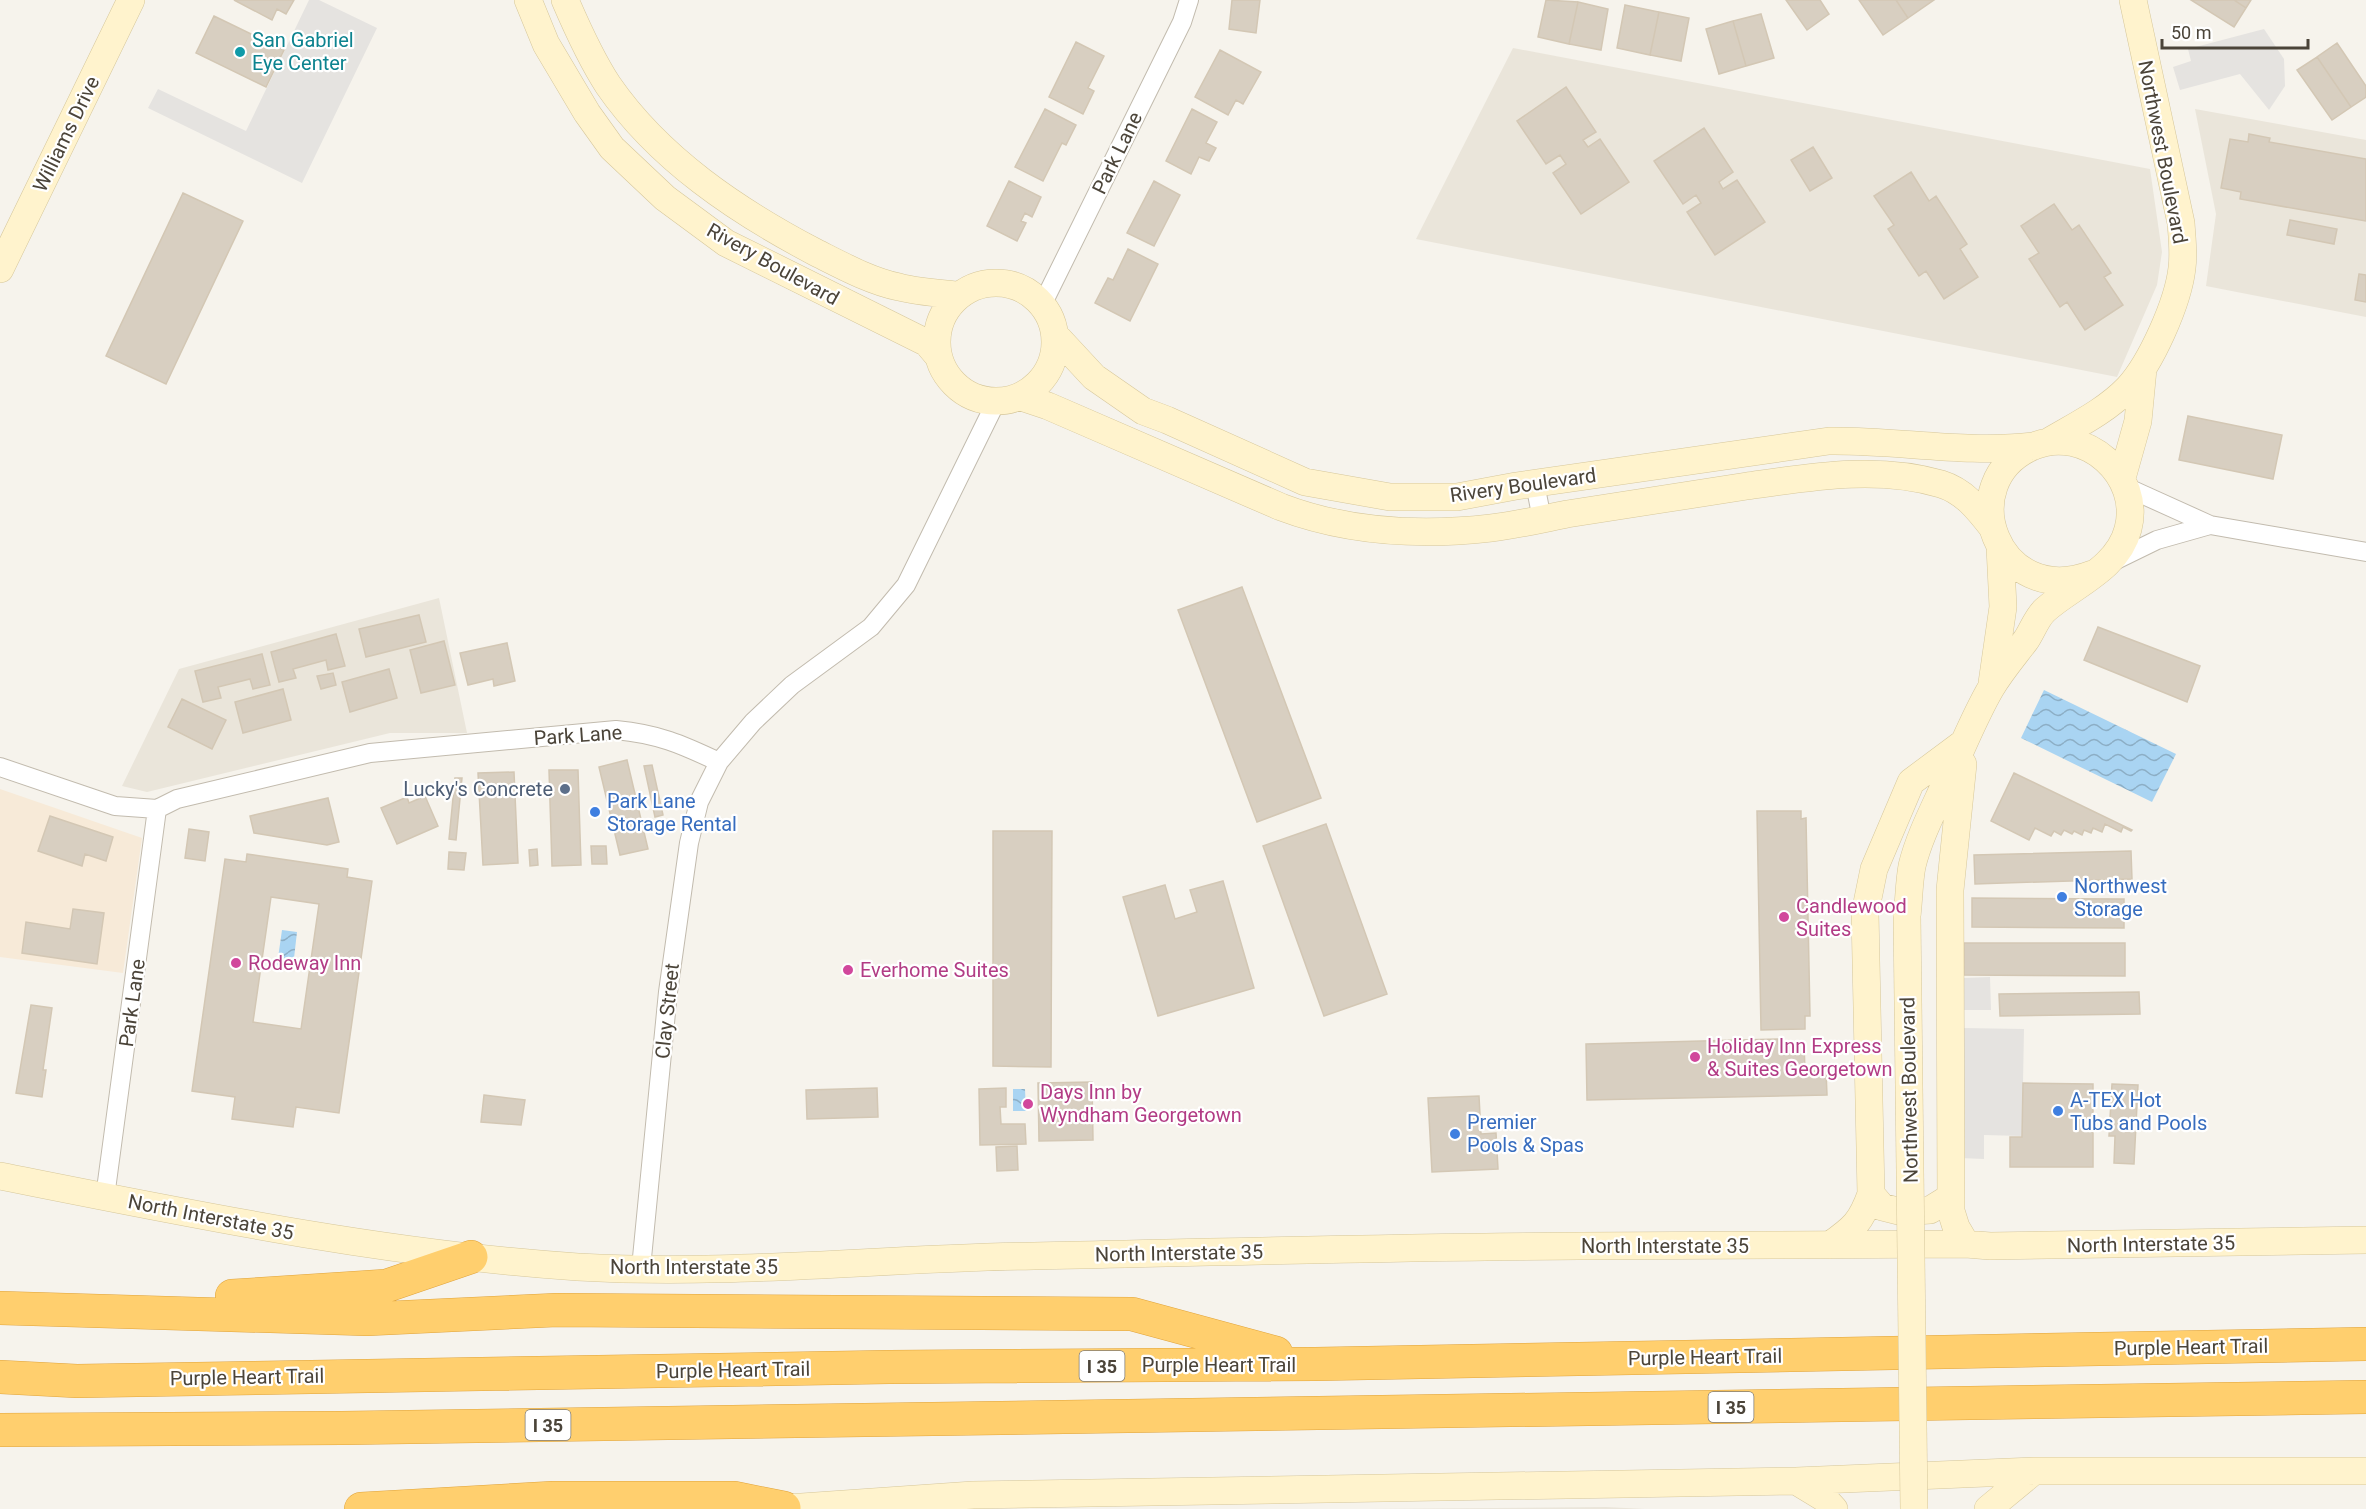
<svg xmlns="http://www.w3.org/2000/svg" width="2366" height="1509" font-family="Roboto,sans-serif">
<defs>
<pattern id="water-waves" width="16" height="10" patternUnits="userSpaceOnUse" patternTransform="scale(1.5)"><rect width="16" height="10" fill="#a9d4f2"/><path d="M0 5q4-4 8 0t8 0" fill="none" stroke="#8caec5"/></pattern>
</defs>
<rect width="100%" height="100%" fill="#f6f3ec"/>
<path fill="#eae5da" d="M1513,48L2150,169L2162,252L2157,285L2117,377L1416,239Z
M2195,109L2366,140V317L2206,286L2216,214Z
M439,598L467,733H390L147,792L122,786L179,669Z
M1606,1507L1645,1509H1366Z"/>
<path fill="#f7ead8" d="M0,789L142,838L123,973L0,957Z"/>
<path fill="#e5e3e0" d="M309,0H319L377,28L302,183L148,108L158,89L246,131Z
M2264,29L2284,59L2285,86L2269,110L2240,74L2180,90L2173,67L2191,61L2188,49Z
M1990,977L1991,1010H1964V978Z
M1962,1028L2024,1029L2022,1136L1984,1135V1159L1960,1158Z"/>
<path fill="url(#water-waves)" d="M2044,690L2176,754L2152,802L2021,738Z
M282,930L297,932L293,967L277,965Z
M1013,1089H1025L1026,1111H1013Z"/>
<path fill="#d8cfc1" stroke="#d3c7b4" stroke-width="1.5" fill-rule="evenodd" d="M234,0H294L286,14L277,9L272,20Z
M1232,0H1260L1256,33L1229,29Z
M1546,0L1578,2L1569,44L1538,37Z
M1786,0H1820L1829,14L1807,30Z
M1859,0H1896L1908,18L1883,35Z
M1896,0H1934L1908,18Z
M2191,0H2234L2246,8L2234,27Z
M2234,0H2251L2246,8Z
M1578,2L1608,9L1601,50L1569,44Z
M1625,5L1659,12L1650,55L1617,48Z
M1659,12L1689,18L1681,61L1650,55Z
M1761,14L1774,58L1746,66L1733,21Z
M214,16L284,50L266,87L196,53Z
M1733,21L1746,66L1719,74L1706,29Z
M1076,42L1104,56L1088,88L1094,91L1083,114L1049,97Z
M2337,43L2366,86V97L2351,107L2317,57Z
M1220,50L1261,72L1243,104L1236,100L1228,115L1195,97Z
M2317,57L2351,107L2332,120L2297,70Z
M1566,87L1596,132L1583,140L1588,147L1600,139L1629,182L1581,214L1553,173L1566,164L1560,155L1546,164L1517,121Z
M1045,109L1076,125L1066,145L1062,143L1043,181L1015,167Z
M1192,109L1217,122L1206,143L1216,148L1209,161L1199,157L1191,174L1166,161Z
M1704,128L1733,172L1719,182L1723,189L1737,180L1765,222L1715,255L1687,212L1701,203L1696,195L1683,204L1654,161Z
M2249,134L2270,138L2269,142L2366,159V221L2240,199L2241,192L2221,188L2230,139L2248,142Z
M1813,147L1832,178L1810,191L1791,160Z
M1911,172L1929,201L1936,196L1967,244L1960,249L1978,277L1944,299L1926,271L1919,276L1888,229L1894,225L1874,196Z
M1009,181L1041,197L1032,217L1025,213L1021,221L1026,223L1017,241L987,226Z
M1154,181L1180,195L1154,246L1127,233Z
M183,193L243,221L166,384L106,356Z
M2054,204L2072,230L2079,225L2111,273L2104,277L2123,305L2085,330L2067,302L2060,307L2029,259L2039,253L2021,226Z
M2290,220L2337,229L2334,244L2287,235Z
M1128,249L1158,264L1130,321L1095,303L1108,278L1113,280Z
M2359,274L2366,275V302L2355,300Z
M2188,416L2282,435L2273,479L2179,460Z
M1242,587L1321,798L1257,822L1178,610Z
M419,615L426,642L366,657L359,629Z
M2098,627L2200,666L2187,702L2084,660Z
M336,634L345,666L328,670L326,660L293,669L296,678L279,682L271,652Z
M444,641L455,685L421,693L410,650Z
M507,643L515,681L494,686L493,679L468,685L460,653Z
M262,654L270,685L253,689L250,679L218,687L221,698L203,702L195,671Z
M389,669L397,698L350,712L342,682Z
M333,673L336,685L321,689L317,676Z
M283,689L291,720L243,733L235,702Z
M182,699L226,720L212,749L168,727Z
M627,760L648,849L620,855L599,767Z
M652,765L663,815L655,817L644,766Z
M549,770H578L581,865L552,866Z
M514,772L518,863L483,865L478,773Z
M2014,773L2132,830L2131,831L2123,827L2121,832L2105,824L2102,832L2093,828L2091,833L2084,830L2082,835L2074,831L2072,834L2064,830L2061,835L2054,831L2051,836L2035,828L2029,840L1991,821Z
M455,778H462L456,840L449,839Z
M425,796L438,826L397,844L381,808L407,797L409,803Z
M328,798L339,842L327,845L254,833L250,816Z
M1757,811H1801V819L1806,818L1810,1016H1805V1029L1761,1030Z
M50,816L113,837L106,861L85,854L82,866L38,851Z
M1326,824L1387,994L1324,1016L1263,846Z
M189,829L209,832L205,861L185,858Z
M993,831H1052L1051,1067L993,1066Z
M591,846H606L607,864H592Z
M537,849L538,865L530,866L529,850Z
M2131,851L2132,879L1975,884L1974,855Z
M449,852L466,853L464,870L448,869Z
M247,854L348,869L347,877L372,881L339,1113L296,1107L293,1127L232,1119L235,1097L192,1091L225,859L246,862ZM271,897L319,904L301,1029L253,1022Z
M1223,881L1254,988L1158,1016L1123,897L1165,885L1175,919L1197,912L1190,890Z
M1972,898L2124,899V928L1972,927Z
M73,909L104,913L97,964L22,953L26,922L70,929Z
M1964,943H2125V976L1964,975Z
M2139,992L2140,1014L2000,1016L1999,994Z
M31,1005L52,1008L43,1070H46L42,1097L16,1093Z
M1778,1039V1044H1804L1805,1071H1826L1827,1095L1587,1100L1586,1044Z
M1092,1082L1093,1140L1039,1141L1038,1083Z
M2023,1083L2093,1084V1167H2010V1137H2022Z
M2112,1084L2138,1085L2134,1164L2114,1163L2115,1136H2109Z
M877,1088L878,1117L807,1119L806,1090Z
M1006,1088V1107H1000L1001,1124H1025L1026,1144L980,1145L979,1089Z
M484,1095L525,1100L521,1125L481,1122Z
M1479,1096L1481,1134L1496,1133L1498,1169L1432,1172L1428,1098Z
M1017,1146L1018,1170L997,1171L996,1147Z"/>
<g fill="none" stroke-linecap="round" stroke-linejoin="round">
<defs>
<path id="street" d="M1042,305L1182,22L1189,0
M1535,484L1542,519
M2126,487L2210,525L2366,552
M2114,561L2157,540L2210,525
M0,767L115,806L157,809L177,799L370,753L616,730C658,734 681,744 719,762
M105,1197L157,809
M641,1268L668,992L689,843L699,802L719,762L753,722L792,685L871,627L906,585L996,402"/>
<path id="secondary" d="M528,0L546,44L587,113L612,148L665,198L726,243L927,343L938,356
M565,0C577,28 591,59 608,85C659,159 737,211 815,252C841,265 870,281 899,287C918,292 938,293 958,295
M0,269L131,0
M937 342a59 59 0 1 1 118 0a59 59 0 1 1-118 0Z
M1055,335L1094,377L1143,411L1167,420L1305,482L1390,497H1457L1516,486L1829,441C1898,440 1965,454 2034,446
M1021,397L1048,406L1281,507C1347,532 1421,536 1491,528C1517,525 1542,519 1567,514C1627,505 1687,495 1747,486C1810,477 1878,465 1941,484C1964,491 1978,509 1992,527
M2048,442C2075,426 2106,411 2128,388C2151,363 2178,303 2182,268C2184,253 2182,238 2181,223L2133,0
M2122,478L2138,421L2143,369
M1992,683L2003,607L2000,547
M1963,764L1950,890L1951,1211L1956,1227L1966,1244
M1907,916C1909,900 1909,882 1912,866C1919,837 1934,809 1946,782C1961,751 1974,717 1991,688C2001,671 2014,656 2026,640C2032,631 2037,617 2045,610C2073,585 2118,569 2128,529C2142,476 2086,425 2034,446C1950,481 1997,611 2092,574
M0,1176C191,1214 383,1254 578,1267C729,1276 882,1258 1034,1256C1216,1252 1398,1247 1579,1246C1708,1245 1837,1245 1966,1244L1990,1246L2366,1240
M1871,1194L1882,1207L1902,1212L1930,1210L1951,1197
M1830,1245C1854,1228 1861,1222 1871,1194L1865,913L1874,869L1911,782L1962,744
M1796,1481L1824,1498L1834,1509
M773,1509L973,1495L1796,1481L2034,1471H2366
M1988,1509L2034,1471"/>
<path id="highway" d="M232,1296L386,1286L471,1257
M0,1308L367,1319L557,1310L1132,1314L1276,1353
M0,1377L77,1381L889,1367L1315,1364L2366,1344
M0,1430L342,1428L2366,1397
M361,1509L553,1498H734L784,1508"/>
</defs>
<use href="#street" stroke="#c2bbae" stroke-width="20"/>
<use href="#secondary" stroke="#d6c79b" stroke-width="28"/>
<use href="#highway" stroke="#e0a43c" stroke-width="34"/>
<use href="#street" stroke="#fff" stroke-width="18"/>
<use href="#secondary" stroke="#fff3cd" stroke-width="27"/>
<use href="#highway" stroke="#ffcf6e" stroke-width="33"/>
<defs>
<path id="secondary-bridge" d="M1907,916L1914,1509"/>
</defs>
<use href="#secondary-bridge" stroke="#d6c79b" stroke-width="28" stroke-linecap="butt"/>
<use href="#secondary-bridge" stroke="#fff3cd" stroke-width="27"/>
</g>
<circle fill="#0f9aa8" stroke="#fff" stroke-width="2" cx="240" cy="52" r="6"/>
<circle fill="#5c6f8a" stroke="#fff" stroke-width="2" cx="565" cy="789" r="6"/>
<g fill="#3f7fe0" stroke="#fff" stroke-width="2">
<circle cx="595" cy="812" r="6"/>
<circle cx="2062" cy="897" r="6"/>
<circle cx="2058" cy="1111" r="6"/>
<circle cx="1455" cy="1134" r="6"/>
</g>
<g fill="#d1479c" stroke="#fff" stroke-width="2">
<circle cx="1784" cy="917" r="6"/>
<circle cx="236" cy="963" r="6"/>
<circle cx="848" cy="970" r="6"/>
<circle cx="1695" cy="1057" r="6"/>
<circle cx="1028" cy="1104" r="6"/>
</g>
<g text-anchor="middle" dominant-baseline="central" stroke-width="4.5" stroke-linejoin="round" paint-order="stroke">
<g fill="#fff" stroke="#817c74" stroke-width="1.5">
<rect x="1079.5" y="1351" width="45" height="30" rx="4.5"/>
<rect x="1708.5" y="1392" width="45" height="30" rx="4.5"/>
<rect x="525.5" y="1410" width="45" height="30" rx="4.5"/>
</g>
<g font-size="18" font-weight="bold" fill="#4b4439">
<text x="1102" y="1366">I 35</text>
<text x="1731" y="1407">I 35</text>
<text x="548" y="1425">I 35</text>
</g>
<g font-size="20" fill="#0d838f" stroke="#fff" text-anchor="start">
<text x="252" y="40">San Gabriel<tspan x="252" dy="23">Eye Center</tspan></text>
</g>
<g font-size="20" fill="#4b4439" stroke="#fff">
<text transform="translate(66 134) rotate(-64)">Williams Drive</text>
<text transform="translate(2163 152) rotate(79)">Northwest Boulevard</text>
<text transform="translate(1117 153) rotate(-64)">Park Lane</text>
<text transform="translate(773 264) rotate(29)">Rivery Boulevard</text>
<text transform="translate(1523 485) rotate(-8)">Rivery Boulevard</text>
<text transform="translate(578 735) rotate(-4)">Park Lane</text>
<text transform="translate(132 1003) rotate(-82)">Park Lane</text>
<text transform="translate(667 1011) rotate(-84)">Clay Street</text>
<text transform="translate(1909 1090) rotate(-91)">Northwest Boulevard</text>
<text transform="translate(211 1217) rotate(11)">North Interstate 35</text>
<text transform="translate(2151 1244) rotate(-1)">North Interstate 35</text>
<text x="1665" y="1246">North Interstate 35</text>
<text transform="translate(1179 1253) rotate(-1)">North Interstate 35</text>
<text x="694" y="1267">North Interstate 35</text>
<text transform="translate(2191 1347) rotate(-1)">Purple Heart Trail</text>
<text transform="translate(1705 1357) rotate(-1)">Purple Heart Trail</text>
<text x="1219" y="1365">Purple Heart Trail</text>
<text transform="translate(733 1370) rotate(-1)">Purple Heart Trail</text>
<text transform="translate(247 1377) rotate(-1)">Purple Heart Trail</text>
</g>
<g font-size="20" fill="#4e5e75" stroke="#fff" text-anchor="end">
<text x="553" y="789">Lucky's Concrete</text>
</g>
<g font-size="20" fill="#366cbe" stroke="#fff" text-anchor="start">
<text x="607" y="801">Park Lane<tspan x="607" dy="23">Storage Rental</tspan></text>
<text x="2074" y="886">Northwest<tspan x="2074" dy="23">Storage</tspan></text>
<text x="2070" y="1100">A-TEX Hot<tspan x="2070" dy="23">Tubs and Pools</tspan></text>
<text x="1467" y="1122">Premier<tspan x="1467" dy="23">Pools &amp; Spas</tspan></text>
</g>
<g font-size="20" fill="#b23c85" stroke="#fff" text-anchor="start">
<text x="1796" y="906">Candlewood<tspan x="1796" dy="23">Suites</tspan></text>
<text x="248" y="963">Rodeway Inn</text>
<text x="860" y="970">Everhome Suites</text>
<text x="1707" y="1046">Holiday Inn Express<tspan x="1707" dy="23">&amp; Suites Georgetown</tspan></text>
<text x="1040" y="1092">Days Inn by<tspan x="1040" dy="23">Wyndham Georgetown</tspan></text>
</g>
</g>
<path d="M2162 39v9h146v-9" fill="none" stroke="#4b4439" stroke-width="3"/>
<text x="2171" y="39" font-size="18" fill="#4b4439" stroke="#ffffff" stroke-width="4.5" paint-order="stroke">50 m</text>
</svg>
